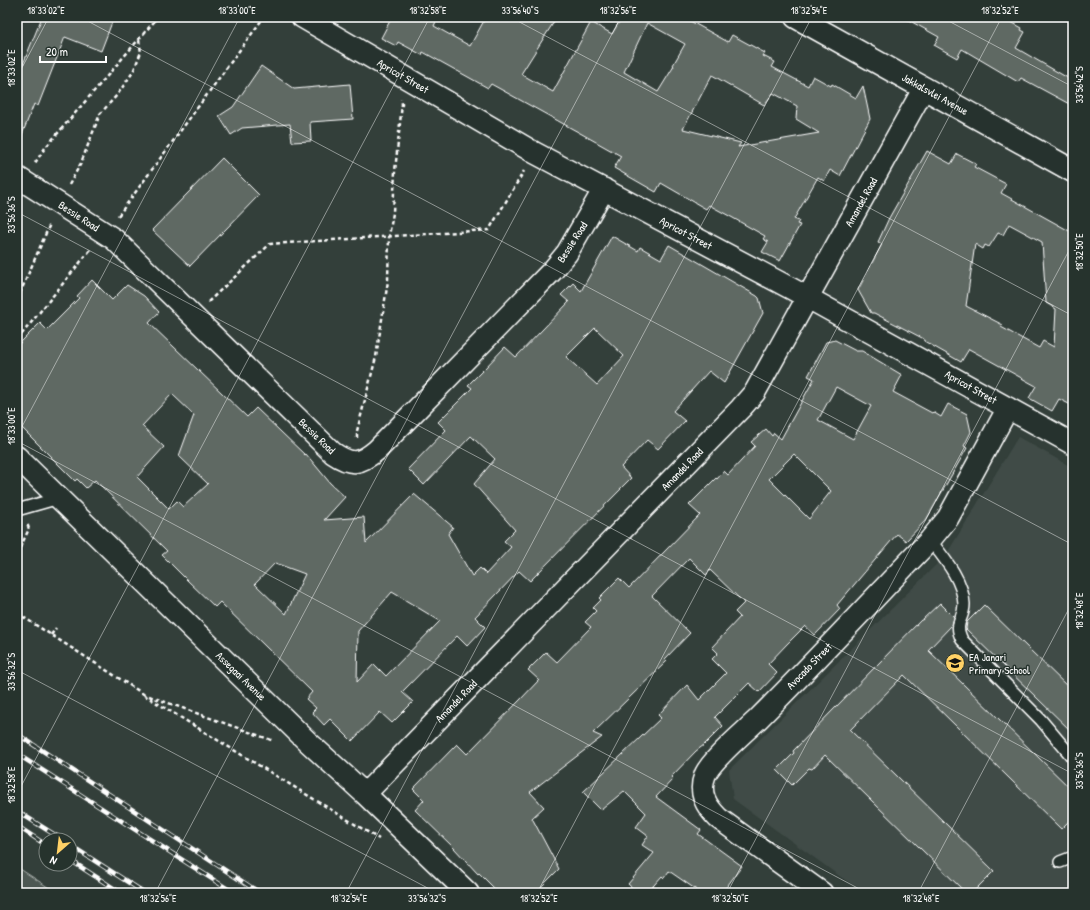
<svg xmlns="http://www.w3.org/2000/svg" width="1090" height="910" font-family="'Patrick Hand',sans-serif">
<rect width="100%" height="100%" fill="#333f3a"/>
<filter id="ink" filterUnits="userSpaceOnUse"><feTurbulence type="fractalNoise" baseFrequency=".025" numOctaves="2"/><feDisplacementMap in="SourceGraphic" scale="8" xChannelSelector="R" yChannelSelector="G"/><feConvolveMatrix kernelMatrix="1 2 1 2 8 2 1 2 1" color-interpolation-filters="sRGB"/></filter>
<g filter="url(#ink)">
<path fill="#404c47" d="M1018,437L1073,468V893H863L733,799L729,770L946,555Z"/>
<path fill="#4d5853" stroke="#a6aca9" d="M17,867L57,893H17Z"/>
<path fill="#5f6964" stroke="#fff" fill-rule="evenodd" d="M42,17H114L101,51L65,37L38,106L34,104L18,145H17V79Z
M392,17H438L434,26L470,46L486,17H557L521,74L553,92L591,22L612,34L622,17H683L728,42L732,35L765,53L763,56L775,62L772,67L808,86L813,76L831,86L832,84L856,98L863,86L870,119L840,176L830,170L824,181L818,177L794,219L799,221L797,224L800,225L780,261L762,252L768,242L763,239L765,236L733,218L709,205L706,209L661,183L656,192L614,168L621,156L580,133L491,84L488,88L423,52L422,55L398,42L396,46L381,38ZM647,23L685,44L673,65L674,66L658,92L624,72ZM712,75L764,105L773,93L797,106L796,119L819,133L738,147L741,143L683,129Z
M903,17H1002L1022,28L1021,30L1025,32L1016,48L1073,81V106L1021,78L1018,82L962,49L957,58L934,45L939,37Z
M261,66L294,89L350,84L353,119L310,122L311,141L292,142L290,124L242,128L231,135L219,116L233,107Z
M927,151L951,164L957,154L976,164L974,167L1006,184L1001,193L1073,233V406L1059,399L1052,411L1029,398L1036,386L969,349L961,362L924,341V339L874,313H871L858,290L882,244L878,242L889,218ZM1009,224L1042,242L1046,303L1056,309L1054,347L1043,341L1039,348L1001,327L1003,325L966,306L975,244L983,249L985,245L989,247L998,233L1003,235Z
M222,158L259,195L190,266L152,230Z
M612,236L638,251L640,247L661,259L669,245L757,296L759,298L763,313L724,383L709,371L673,411L685,421L658,449L647,440L621,467L631,478L620,489H621L530,581L519,571L475,617L485,627L467,646L457,636L402,692L413,702L392,723L380,712L352,741L330,719L324,725L312,712L316,708L306,699L312,692L220,602L215,607L188,581L162,555L167,551L95,480L86,488L77,479L75,481L17,423V346L40,323L47,330L79,298L77,296L92,280L112,300L127,285L144,296L159,312L149,323L247,417L256,408L305,455L306,454L330,483L345,497L324,520L364,517L366,543L414,494L453,527L448,534L472,576L480,568L486,574L511,547L504,541L515,530L474,484L495,459L471,436L424,485L408,469L446,430L438,422L472,388L468,385L485,368L505,347L516,357L569,302L561,295L573,283L581,291ZM595,328L624,356L597,385L566,357ZM172,394L194,415L179,456L208,484L183,507L177,501L169,509L137,477L164,447L142,426ZM275,563L305,574L286,614L255,584ZM392,592L440,621L386,676L374,664L357,682L358,631Z
M835,340L856,351H862L902,375L893,392L932,413L933,412L941,417L948,404L967,414L971,432L964,446L967,448L926,520L906,541L897,534L837,605L840,609L815,635L805,626L787,644L768,664L777,673L759,692L749,683L715,717L723,726L704,745L696,751L671,777L673,779L656,797L701,830L698,834L742,866L722,893H701L669,871L664,878L662,876L647,893H638L628,884L654,853L642,845L648,836L636,827L646,813L624,791L601,810L583,792L661,718L658,715L687,685L699,700L726,673L712,659L718,653L712,647L740,617L735,612L744,603L710,570L706,575L689,558L652,596L690,633L665,659L667,661L593,733L602,737L530,792L544,807L532,818L559,869L535,893H499L479,873L478,874L454,848L415,810L424,800L413,789L457,744L467,754L520,700L539,680L528,670L546,652L557,662L591,627L585,622L596,611L593,608L601,600L599,598L619,578L629,588L700,515L689,505L716,478L717,479L724,471L728,475L755,446L751,442L766,429L772,436L774,433L781,439L814,379L808,376L826,342ZM836,387L871,406L853,439L818,420ZM794,454L831,491L809,519L769,479Z
M940,603L954,617L952,625L928,650L1073,791V817L1061,829L904,675L850,730L994,871L972,893H966L825,755L812,769L809,768L792,785L777,770L794,753L793,751L921,620H922Z
M984,605L1073,692V733L966,629L967,622Z"/>
<g fill="none" stroke-linecap="round" stroke-linejoin="round">
<defs>
<path id="service" d="M17,510L59,498
M930,540C944,558 963,580 964,604C964,620 953,622 962,640L1041,720L1073,758
M1060,862L1073,857"/>
<path id="minor" d="M302,17L535,153L792,289L1073,444
M17,177L114,239L333,453C352,466 360,464 377,450L553,270L567,253L604,189
M17,457L307,741L365,794L468,893
M365,794L741,408L755,392L924,88
M822,893L718,818C706,806 698,793 705,775C711,760 746,731 759,718C817,660 873,599 930,540L948,518L1008,408"/>
<path id="tertiary" d="M796,17L1073,171"/>
</defs>
<use href="#service" stroke="#fff" stroke-width="14"/>
<use href="#minor" stroke="#fff" stroke-width="24"/>
<use href="#tertiary" stroke="#fff" stroke-width="25"/>
<path stroke="#fff" stroke-width="2.5" stroke-dasharray="4 3" stroke-linecap="butt" d="M35,163L45,148L158,17
M69,185L81,163L100,114L117,95L133,72L141,52L139,40
M118,216L264,17
M17,300L50,224
M208,302L270,244L489,230L524,171
M17,340L91,249
M357,438V431L376,357L388,281L389,236L393,213L395,171L402,104L401,99
M17,554L29,529L27,523
M17,613L145,695
M51,635L56,628
M144,695L379,839
M149,696L274,741"/>
<use href="#service" stroke="#26332d" stroke-width="11"/>
<use href="#minor" stroke="#26332d" stroke-width="21"/>
<use href="#tertiary" stroke="#26332d" stroke-width="22"/>
<defs>
<path id="rail" d="M17,734L260,893
M17,754L234,893
M17,811L63,840
M17,826L46,845
M70,845L145,893
M70,860L121,893"/>
</defs>
<use href="#rail" stroke="#fff" stroke-width="4.5"/>
<use href="#rail" stroke="#26332d" stroke-width="3" stroke-dasharray="9" stroke-linecap="butt"/>
</g>
</g>
<path fill="none" stroke="#fff" stroke-width="1" stroke-opacity="0.45" d="M80,17L1073,545M510,17L1073,316M941,17L1073,87M17,77L49,17M17,212L1073,774M17,436L240,17M17,441L867,893M17,670L437,893M17,794L430,17M155,893L621,17M346,893L812,17M537,893L1002,17M727,893L1073,243M918,893L1073,601"/>
<defs>
<symbol id="school-disc" viewBox="-11 -11 22 22"><circle r="9.5" fill="#ffd166" stroke="#26332d"/><path d="M0-5L7-2L0 1L-7-2ZM-4 1L0 2.5L4 1V4Q0 6-4 4Z" fill="#111"/></symbol>
</defs>
<g fill-rule="evenodd">
<use href="#school-disc" x="944" y="652" width="22" height="22"/>
</g>
<g text-anchor="middle" dominant-baseline="central" stroke-width="3" stroke-linejoin="round" paint-order="stroke">
<g font-size="11" fill="#fff" stroke="#26332d">
<text transform="translate(403 76) rotate(30)">Apricot Street</text>
<text transform="translate(935 94) rotate(29)">Jakkalsvlei Avenue</text>
<text transform="translate(861 202) rotate(-61)">Amandel Road</text>
<text transform="translate(79 216) rotate(33)">Bessie Road</text>
<text transform="translate(686 233) rotate(28)">Apricot Street</text>
<text transform="translate(572 242) rotate(-57)">Bessie Road</text>
<text transform="translate(971 387) rotate(29)">Apricot Street</text>
<text transform="translate(317 436) rotate(44)">Bessie Road</text>
<text transform="translate(682 469) rotate(-46)">Amandel Road</text>
<text transform="translate(809 666) rotate(-46)">Avocado Street</text>
<text transform="translate(241 676) rotate(44)">Assegaai Avenue</text>
<text transform="translate(456 701) rotate(-46)">Amandel Road</text>
</g>
<g font-size="11" fill="#fff" stroke="#26332d" text-anchor="start">
<text x="969" y="657">EA Janari<tspan x="969" dy="13">Primary School</tspan></text>
</g>
</g>
<rect width="1090" height="910" fill="none" stroke="#26332d" stroke-width="44"/>
<g transform="translate(58 852) rotate(208)"><circle r="19" fill="#26332d" stroke="#7d8581"/>
<path d="M0-3L7 15L0 10L-7 15Z" fill="#ffd166"/>
<text y="-6" font-size="11" font-weight="bold" text-anchor="middle" fill="#ffffff">N</text>
</g>
<path d="M40 56v6h66v-6" fill="none" stroke="#ffffff" stroke-width="2"/>
<text x="46" y="56" font-size="12" fill="#ffffff" stroke="#26332d" stroke-width="3" paint-order="stroke">20 m</text>
<rect x="22" y="22" width="1046" height="866" fill="none" stroke="#fff" stroke-width="1.5"/>
<g font-size="10" text-anchor="middle" fill="#fff">
<text x="46" y="14">18°33'02"E</text>
<text x="237" y="14">18°33'00"E</text>
<text x="428" y="14">18°32'58"E</text>
<text x="520" y="14">33°56'40"S</text>
<text x="618" y="14">18°32'56"E</text>
<text x="809" y="14">18°32'54"E</text>
<text x="1000" y="14">18°32'52"E</text>
<text transform="translate(11 68) rotate(-90)" y="4">18°33'02"E</text>
<text transform="translate(1079 85) rotate(-90)" y="4">33°56'42"S</text>
<text transform="translate(11 215) rotate(-90)" y="4">33°56'36"S</text>
<text transform="translate(1079 252) rotate(-90)" y="4">18°32'50"E</text>
<text transform="translate(11 426) rotate(-90)" y="4">18°33'00"E</text>
<text transform="translate(1079 611) rotate(-90)" y="4">18°32'48"E</text>
<text transform="translate(11 672) rotate(-90)" y="4">33°56'32"S</text>
<text transform="translate(1079 771) rotate(-90)" y="4">33°56'36"S</text>
<text transform="translate(11 785) rotate(-90)" y="4">18°32'58"E</text>
<text x="158" y="902">18°32'56"E</text>
<text x="349" y="902">18°32'54"E</text>
<text x="427" y="902">33°56'32"S</text>
<text x="539" y="902">18°32'52"E</text>
<text x="730" y="902">18°32'50"E</text>
<text x="921" y="902">18°32'48"E</text>
</g>
</svg>
